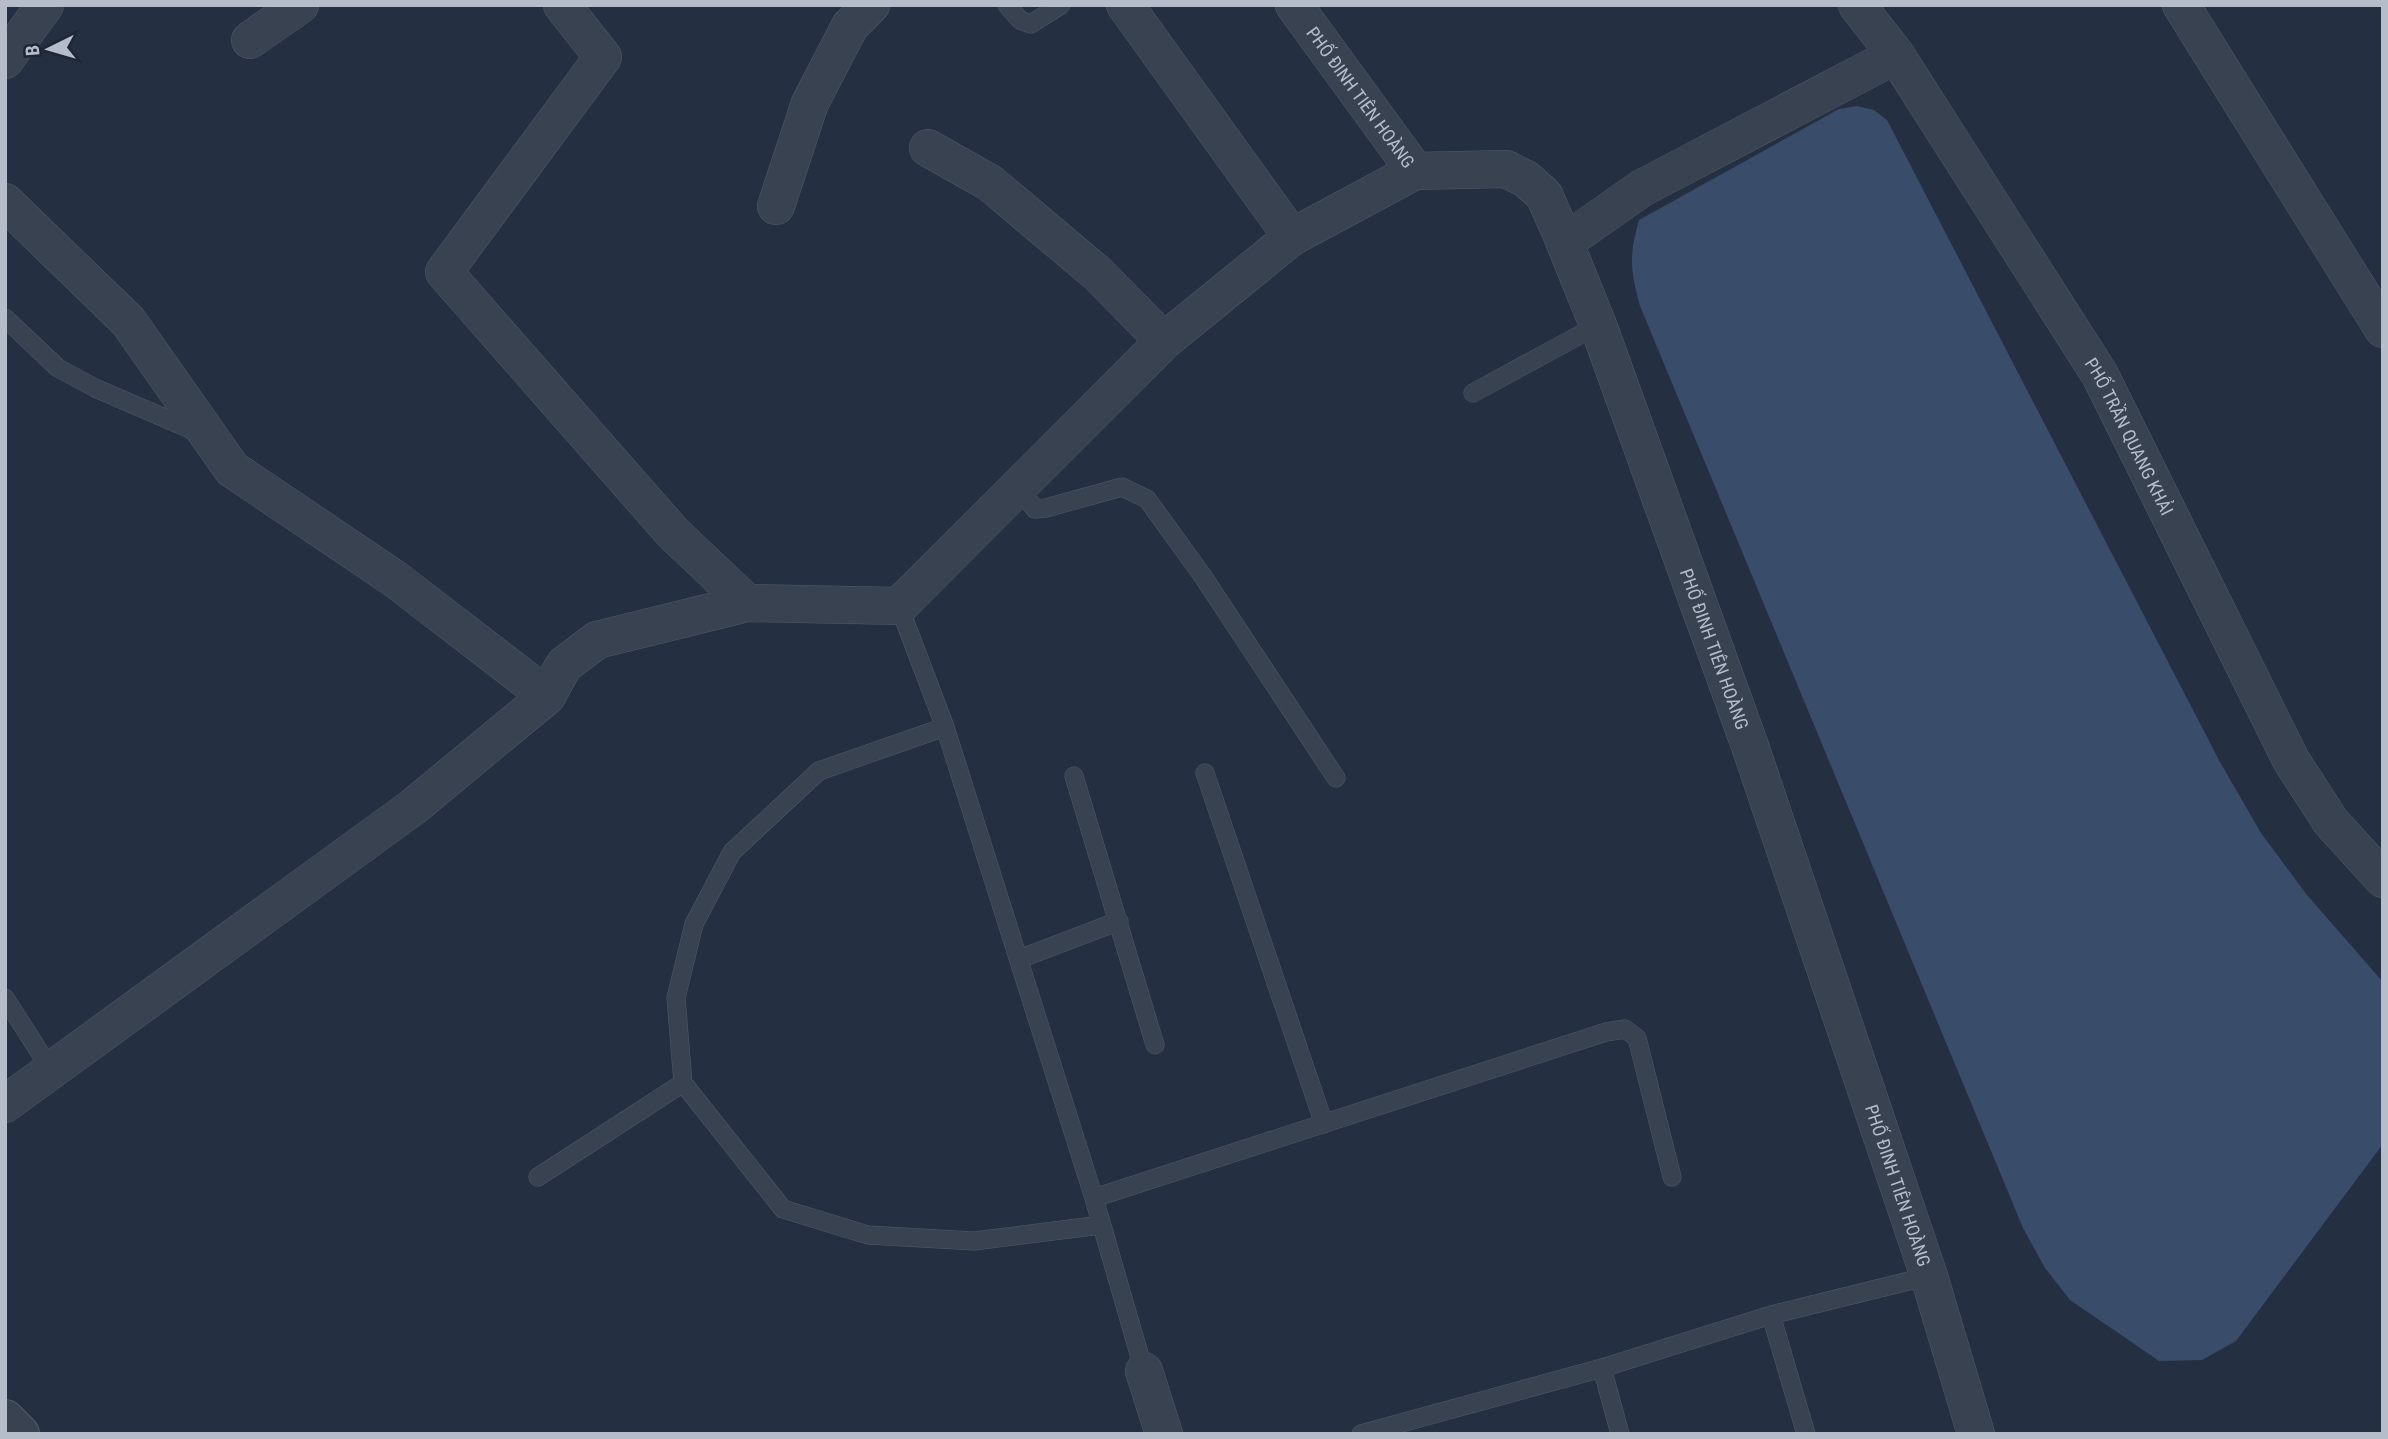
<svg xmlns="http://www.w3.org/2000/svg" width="2388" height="1439" font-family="'Roboto Condensed',sans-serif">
<rect width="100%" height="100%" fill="#242f41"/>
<path fill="#394c6a" d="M1857,106L1874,110L1887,120L2220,762L2261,833L2307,895L2383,982V1144L2236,1341L2202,1360L2159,1361L2070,1300L2045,1268L2023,1228L1640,306C1630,269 1629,256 1639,220L1839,109Z"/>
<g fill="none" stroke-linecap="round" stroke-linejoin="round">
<defs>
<path id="service" d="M1007,5L1020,20L1031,24L1061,5
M5,318L58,368L95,388L197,432
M1473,393L1598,325
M1017,488L1035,509L1046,508L1122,487L1147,499L1202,575L1336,778
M899,606L945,727L1094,1198L1144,1371
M945,727L819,771L732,852L694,924L676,998L683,1083L783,1209L868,1235L974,1241L1101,1225
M1205,773L1324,1124
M1074,776L1155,1045
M1019,959L1119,921
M5,998L51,1070
M538,1177L683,1083
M1094,1198L1606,1032L1625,1029L1637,1038L1672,1177
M1771,1315L1806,1434
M1602,1368L1620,1434
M1361,1434L1602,1368L1771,1315L1929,1276"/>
<g id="minor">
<path d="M562,5L603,57L444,272L673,533L747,603"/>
<path d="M1125,5L1292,237"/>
<path id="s1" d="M1294,5L1415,171L1506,169L1526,179L1544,195L1560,231L1598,325L1750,746L1929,1276L1976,1434"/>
<path id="s2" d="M1857,5L1896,55L2100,375L2291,760L2331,822L2383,879"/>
<path d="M2181,5L2383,329"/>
<path d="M250,40L300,5"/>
<path d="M5,60L45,5"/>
<path d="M928,148L990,183L1098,274L1164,341"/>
<path d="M5,202L128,321L232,469L395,579L547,696"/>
<path d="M776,206L810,103L850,26L871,5"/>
<path d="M1565,242L1642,188L1896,55"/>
<path d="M5,1104L413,807L547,696L564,665L597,640L747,603L899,606L1164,341L1292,237L1415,171"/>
<path d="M1144,1371L1164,1434"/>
</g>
<path id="tertiary" d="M5,1419L20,1434"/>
</defs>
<use href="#service" stroke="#505a68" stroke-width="19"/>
<use href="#minor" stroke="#505a68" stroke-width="38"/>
<use href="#tertiary" stroke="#505a68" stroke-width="40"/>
<use href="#service" stroke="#394250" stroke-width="18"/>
<use href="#minor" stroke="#394250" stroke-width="37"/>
<use href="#tertiary" stroke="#394250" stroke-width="38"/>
</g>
<g text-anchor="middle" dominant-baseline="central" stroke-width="7" stroke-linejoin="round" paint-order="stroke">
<g font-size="18" fill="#b5bdcb" stroke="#1d2736">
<text stroke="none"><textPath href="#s1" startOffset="114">PHỐ ĐINH TIÊN HOÀNG</textPath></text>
<text stroke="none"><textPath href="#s2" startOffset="511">PHỐ TRẦN QUANG KHẢI</textPath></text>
<text stroke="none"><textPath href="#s1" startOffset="828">PHỐ ĐINH TIÊN HOÀNG</textPath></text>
<text stroke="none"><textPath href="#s1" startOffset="1395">PHỐ ĐINH TIÊN HOÀNG</textPath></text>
</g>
</g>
<rect width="2388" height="1439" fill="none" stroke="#b5bdcb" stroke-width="14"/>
<g transform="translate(49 49) rotate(265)" stroke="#1d2736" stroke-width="5" paint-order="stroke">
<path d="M0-5L12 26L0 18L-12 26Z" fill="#b5bdcb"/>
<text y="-10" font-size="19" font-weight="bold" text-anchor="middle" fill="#b5bdcb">B</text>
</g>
</svg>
